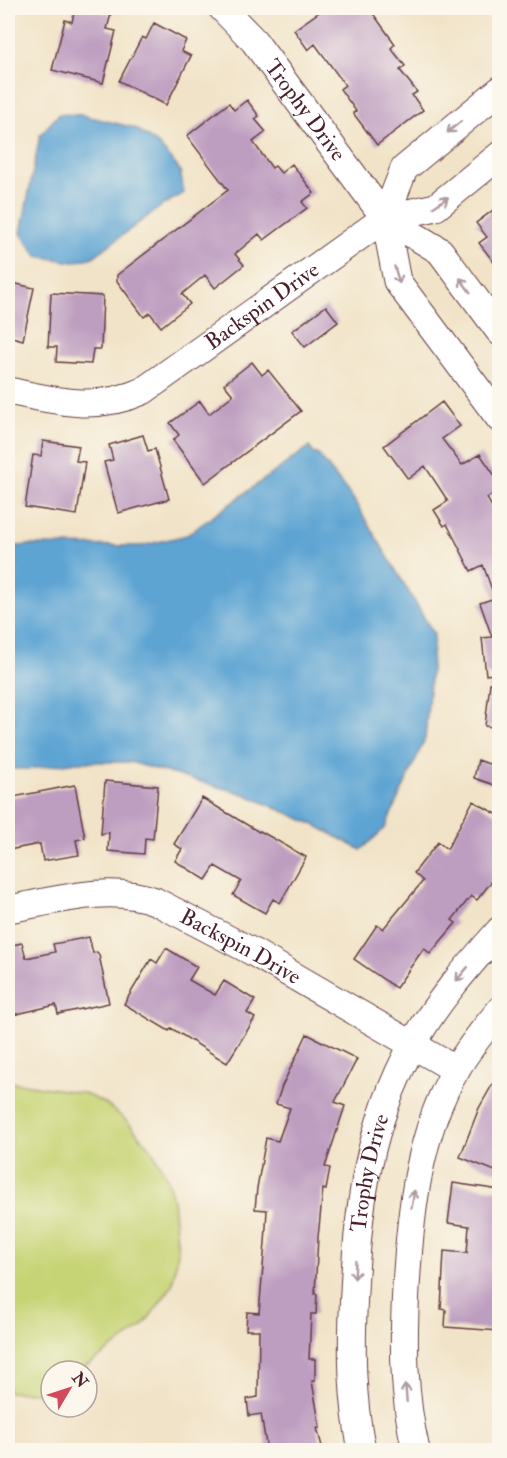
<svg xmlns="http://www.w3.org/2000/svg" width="507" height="1458" font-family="'IM FELL Double Pica',serif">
<rect width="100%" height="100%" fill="#fbf7ec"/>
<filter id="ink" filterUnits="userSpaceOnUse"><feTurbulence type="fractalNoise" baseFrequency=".0167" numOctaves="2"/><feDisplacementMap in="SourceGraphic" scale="12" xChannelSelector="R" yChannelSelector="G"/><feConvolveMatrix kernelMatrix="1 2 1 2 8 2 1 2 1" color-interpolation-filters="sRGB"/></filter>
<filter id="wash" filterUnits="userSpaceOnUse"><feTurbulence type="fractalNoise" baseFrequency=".008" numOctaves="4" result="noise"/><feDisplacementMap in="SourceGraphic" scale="24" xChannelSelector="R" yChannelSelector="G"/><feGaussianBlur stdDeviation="1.35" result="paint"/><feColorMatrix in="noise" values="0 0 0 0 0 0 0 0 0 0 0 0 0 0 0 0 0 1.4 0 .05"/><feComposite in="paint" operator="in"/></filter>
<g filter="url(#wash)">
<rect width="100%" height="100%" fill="#f1e3c7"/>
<path fill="#c7d476" stroke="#887a50" stroke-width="1.5" d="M10,1082L83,1093L104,1103L126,1120L151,1149L166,1175L173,1200L178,1252L172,1286L143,1326L100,1357L78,1371H51V1387L40,1393L8,1392V1083Z"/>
<path fill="#5da4d3" stroke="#54627f" stroke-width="1.5" d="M59,114L82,115L135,128L159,145L180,170L184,193L163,205L93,257L74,262L37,256L21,233L40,135Z
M309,447L315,455L317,453L352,497L434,634L425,739L385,828L361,850L315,825L244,794L130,762H77L28,769H8V547L29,545L141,546L187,535Z"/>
<g id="blocks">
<path fill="#bd9dc0" d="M75,8H85L111,14L107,29L116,31L103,83L52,70L65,20L72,22Z
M325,8H369L395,44L391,48L405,66L400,70L417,92L412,95L423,110L377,145L353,113L356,111L340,89L345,85L315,44L308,50L294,30Z
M154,23L186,40L181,51L191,56L166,105L119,81L142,37L146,39Z
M247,100L259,116L255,119L266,132L253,142L272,168L275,166L281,173L292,164L314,193L302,202L307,208L264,240L259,234L235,254L244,265L215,288L205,275L182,294L190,304L161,327L150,313L144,317L117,281V275L228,190L187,136L229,103L234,110Z
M500,205V270L479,243L487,237L476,223Z
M8,282L34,288L23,340L8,336Z
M51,293L103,296L101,349H93L91,364L56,362L57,347H48Z
M326,306L338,322L305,347L292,331Z
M252,362L262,375L268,370L301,411L205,483L173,440L179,435L170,423L200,401L209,414L233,395L224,384Z
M442,402L460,426L442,439L462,465L480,454L500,483V489L487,498L500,521V673L486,675L482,638L492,637L480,603L495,598L483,565L471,571L447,524L444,526L434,510L448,501L425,466L408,479L384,446Z
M143,435L148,451L155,449L169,499L118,513L104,462L113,460L109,445Z
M43,441L79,446L76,461L85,462L77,515L25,507L33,455L41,456Z
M490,683L500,684V728L485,726Z
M478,760L500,768V787L474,778Z
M105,781L158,786L153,839L145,838L144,854L108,851L109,832L101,834Z
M75,785L85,838L76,840L79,855L43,861L40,844L8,850V798Z
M202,798L259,832L260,831L306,857L280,903L273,899L265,913L233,895L241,881L215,866L206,880L175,861L182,849L174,844Z
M473,801L500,816V871L477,900L471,896L452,920L456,923L430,954L424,948L396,988L354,959L377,925L383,929L423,881L414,873L438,842L447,849Z
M89,937L93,953L97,952L99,955L109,1003L58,1014L56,1005L8,1016V946L22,943L26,958L55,952L53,944Z
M166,948L197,967L189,980L215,995L224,981L255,1000L247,1013L255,1018L227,1063L171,1028L169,1031L124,1004L151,959L157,963Z
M307,1034L357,1059L335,1102L345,1106L325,1167L330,1168L326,1190L323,1189L318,1237L315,1294H317L316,1314H311L309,1359H315V1381H312L320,1428H317L323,1450H267L261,1414L249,1416L247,1399L258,1397L259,1330H246L247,1312L259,1313L265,1243L267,1210L255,1209L257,1188L266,1138L278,1141L290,1108L276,1104L282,1086Z
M500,1071V1173L460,1157L479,1108Z
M453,1183L500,1190V1284L497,1311L500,1312V1331L445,1327L446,1310L441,1309L444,1251L467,1253L469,1226L448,1223Z"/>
</g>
</g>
<g filter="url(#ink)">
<use href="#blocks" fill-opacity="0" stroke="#633c42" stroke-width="1.5"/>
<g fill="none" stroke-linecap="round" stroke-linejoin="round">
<defs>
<g id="minor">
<path id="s1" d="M222,8L254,41L385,218L440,251L500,332"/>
<path d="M385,218L397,281L500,419"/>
<path d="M385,218L404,169L500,90"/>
<path id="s2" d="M8,391C57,401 95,412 143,391L385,218L436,207L500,155"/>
<path id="s3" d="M8,909C55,901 108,884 155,901L251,951L456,1070"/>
<path id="s4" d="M362,1450C351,1397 351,1346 354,1292C358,1203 369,1125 412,1046C435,1003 468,966 500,930"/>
<path d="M416,1450C403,1396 403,1344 406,1288C410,1215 418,1133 457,1068C469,1048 484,1029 500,1010"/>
</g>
</defs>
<use href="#minor" stroke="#633c42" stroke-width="29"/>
<use href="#minor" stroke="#fff" stroke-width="27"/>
</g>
<defs><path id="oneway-shaft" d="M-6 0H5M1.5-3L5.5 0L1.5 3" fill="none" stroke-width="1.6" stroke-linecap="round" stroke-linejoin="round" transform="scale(1.5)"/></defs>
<g stroke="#ae9aa0">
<use href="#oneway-shaft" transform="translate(454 127) rotate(140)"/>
<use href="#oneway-shaft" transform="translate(441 202) rotate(-34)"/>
<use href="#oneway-shaft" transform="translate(397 275) rotate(73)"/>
<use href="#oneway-shaft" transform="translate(465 285) rotate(-126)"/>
<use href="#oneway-shaft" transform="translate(462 974) rotate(130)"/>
<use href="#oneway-shaft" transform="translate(413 1199) rotate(-81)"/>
<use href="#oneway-shaft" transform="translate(355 1270) rotate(93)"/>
<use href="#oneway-shaft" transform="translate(406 1393) rotate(-95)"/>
</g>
</g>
<g text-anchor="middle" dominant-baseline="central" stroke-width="5" stroke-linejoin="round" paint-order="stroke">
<g font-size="22" fill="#4a1f2b" stroke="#fbf7ec">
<text stroke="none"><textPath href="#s1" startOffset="132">Trophy Drive</textPath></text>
<text stroke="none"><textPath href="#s2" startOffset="284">Backspin Drive</textPath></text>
<text stroke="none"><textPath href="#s3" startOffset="246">Backspin Drive</textPath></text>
<text stroke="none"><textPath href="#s4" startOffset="279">Trophy Drive</textPath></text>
</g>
</g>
<rect width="507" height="1458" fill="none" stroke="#fbf7ec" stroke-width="30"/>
<g transform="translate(69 1389) rotate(51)"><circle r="28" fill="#fbf7ec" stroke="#b4a19f" stroke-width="1.5"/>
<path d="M0-4.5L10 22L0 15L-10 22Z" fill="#d1495b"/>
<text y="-9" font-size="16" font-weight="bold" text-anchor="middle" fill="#4a1f2b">N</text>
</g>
</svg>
